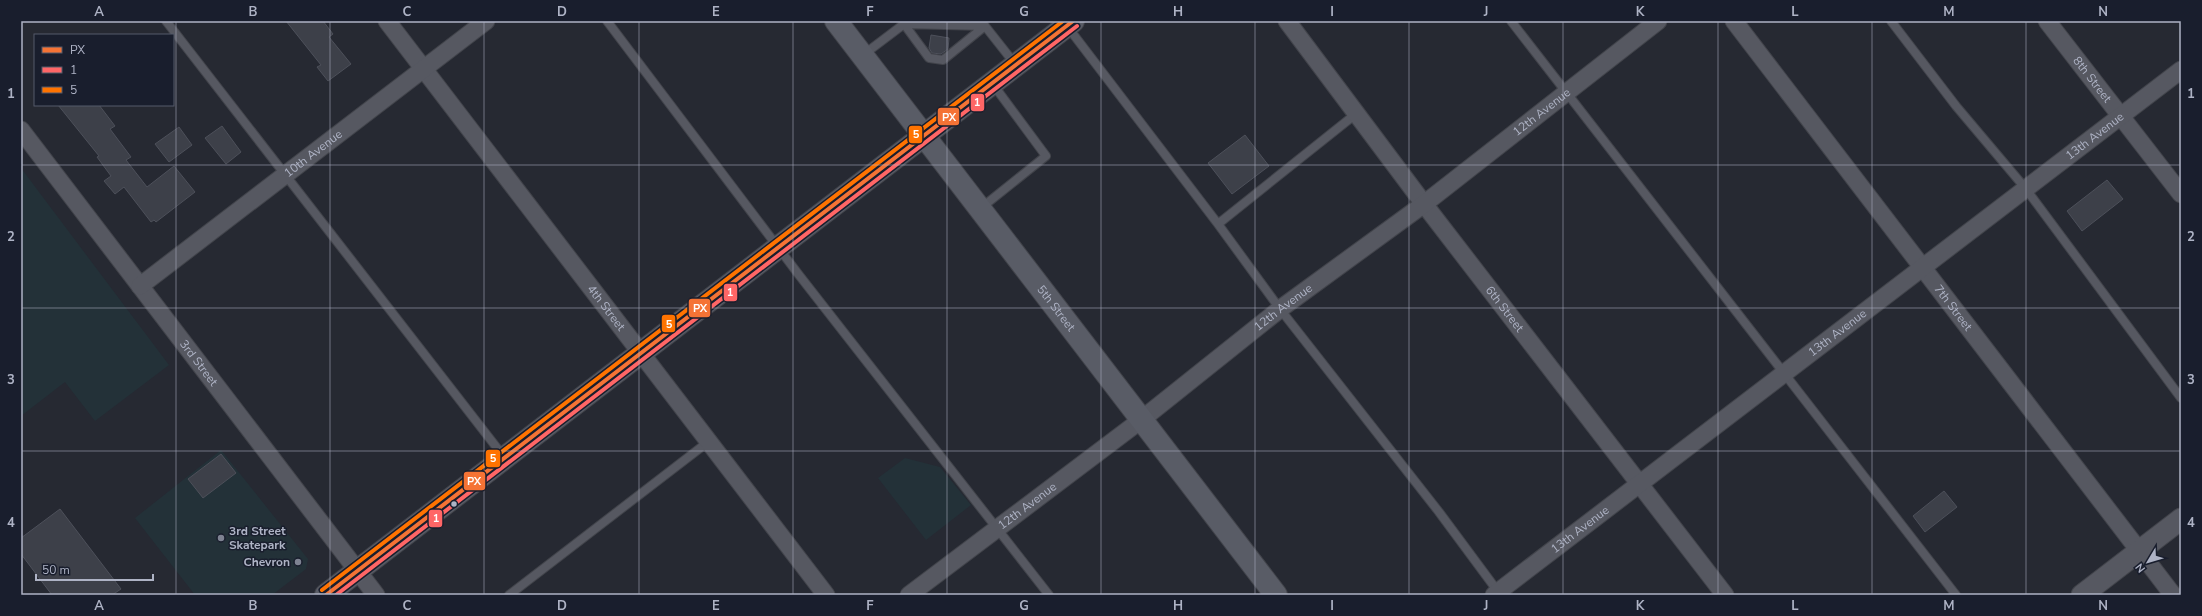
<svg xmlns="http://www.w3.org/2000/svg" width="2202" height="616" font-family="'Nunito Sans',sans-serif">
<rect width="100%" height="100%" fill="#262932"/>
<path fill="#233138" d="M21,168L169,365L95,421L65,382L21,416Z
M221,450L308,559L306,569L272,595H195L135,518Z
M905,458L940,467L971,505L926,540L878,478Z"/>
<path fill="#3d4049" stroke="#4d505a" d="M286,21H323L333,34L329,37L351,64L328,81L317,67L321,65Z
M931,35L949,38L948,49L941,54L932,53L929,48Z
M58,105H99L115,126L110,129L131,157L126,160L147,187L174,166L195,192L156,222L154,220L151,222L124,187L115,194L104,181L111,176L97,157L99,156Z
M222,126L241,152L226,164L205,138Z
M179,127L192,145L169,162L155,144Z
M1245,135L1269,166L1232,194L1208,163Z
M2107,180L2123,199L2082,231L2067,211Z
M221,454L236,473L203,498L188,479Z
M1944,491L1957,507L1925,532L1913,516Z
M60,509L121,589L112,595H52L21,554V538Z"/>
<g fill="none" stroke-linecap="round" stroke-linejoin="round">
<defs>
<path id="service" d="M166,21L504,457
M607,21L799,275L1049,595
M1511,21L1956,595
M1891,21L1956,106L2026,189L2181,398
M904,24L985,26
M1067,26L1218,224L1280,309L1439,512L1499,593
M863,55L904,24L929,58L943,60L985,26L1015,64
M981,208L1046,156L992,83
M1218,224L1357,113
M509,595L708,442"/>
<g id="minor">
<path id="s1" d="M387,21L826,595"/>
<path id="s2" d="M1287,21L1424,204L1725,595"/>
<path id="s3" d="M1734,21L2173,595"/>
<path id="s4" d="M2047,21L2181,194"/>
<path id="s5" d="M21,130L376,595"/>
<path id="s6" d="M140,286L486,21"/>
<path id="s7" d="M909,595L1141,420L1280,309L1424,204L1658,21"/>
<path id="s8" d="M1494,595L2181,70"/>
</g>
<path id="tertiary" d="M2082,595L2181,519"/>
<g id="secondary">
<path id="s9" d="M836,21L1276,595"/>
<path d="M326,595L1073,21"/>
</g>
</defs>
<use href="#service" stroke="#42444b" stroke-width="10"/>
<use href="#minor" stroke="#42444b" stroke-width="19"/>
<use href="#tertiary" stroke="#42444b" stroke-width="23"/>
<use href="#secondary" stroke="#42444b" stroke-width="24"/>
<use href="#service" stroke="#565861" stroke-width="8"/>
<use href="#minor" stroke="#565861" stroke-width="17"/>
<use href="#tertiary" stroke="#565861" stroke-width="21"/>
<use href="#secondary" stroke="#595c66" stroke-width="22"/>
<defs>
<path id="bus-1" d="M326,595L1073,21"/>
<path id="bus-2" d="M336,595L1077,26"/>
<path id="bus-3" d="M322,590L1063,21"/>
</defs>
<use href="#bus-1" stroke="#191e2d" stroke-width="7"/>
<use href="#bus-2" stroke="#191e2d" stroke-width="7"/>
<use href="#bus-3" stroke="#191e2d" stroke-width="7"/>
<use href="#bus-1" stroke="#f57335" stroke-width="4"/>
<use href="#bus-2" stroke="#f66" stroke-width="4"/>
<use href="#bus-3" stroke="#ff7300" stroke-width="4"/>
</g>
<path fill="none" stroke="#aeb3c5" stroke-width="1" stroke-opacity="0.55" d="M176,21V595M330,21V595M484,21V595M639,21V595M793,21V595M947,21V595M1101,21V595M1255,21V595M1409,21V595M1563,21V595M1718,21V595M1872,21V595M2026,21V595M21,165H2181M21,308H2181M21,451H2181"/>
<circle fill="#aeb3c5" stroke="#191e2d" stroke-width="1.5" cx="454" cy="504" r="3.5"/>
<g fill="#7e8392" stroke="#191e2d" stroke-width="1.5">
<circle cx="221" cy="538" r="4"/>
<circle cx="298" cy="562" r="4"/>
</g>
<g text-anchor="middle" dominant-baseline="central" stroke-width="3" stroke-linejoin="round" paint-order="stroke">
<g font-size="12" fill="#aeb3c5" stroke="#191e2d">
<text stroke="none"><textPath href="#s4" startOffset="74">8th Street</textPath></text>
<text stroke="none"><textPath href="#s7" startOffset="796">12th Avenue</textPath></text>
<text stroke="none"><textPath href="#s8" startOffset="756">13th Avenue</textPath></text>
<text stroke="none"><textPath href="#s6" startOffset="218">10th Avenue</textPath></text>
<text stroke="none"><textPath href="#s1" startOffset="361">4th Street</textPath></text>
<text stroke="none"><textPath href="#s9" startOffset="362">5th Street</textPath></text>
<text stroke="none"><textPath href="#s7" startOffset="472">12th Avenue</textPath></text>
<text stroke="none"><textPath href="#s3" startOffset="361">7th Street</textPath></text>
<text stroke="none"><textPath href="#s2" startOffset="361">6th Street</textPath></text>
<text stroke="none"><textPath href="#s8" startOffset="432">13th Avenue</textPath></text>
<text stroke="none"><textPath href="#s5" startOffset="293">3rd Street</textPath></text>
<text stroke="none"><textPath href="#s7" startOffset="148">12th Avenue</textPath></text>
<text stroke="none"><textPath href="#s8" startOffset="108">13th Avenue</textPath></text>
</g>
<g font-size="12" font-weight="bold" fill="#aeb3c5" stroke="#191e2d" text-anchor="start">
<text x="229" y="531">3rd Street<tspan x="229" dy="14">Skatepark</tspan></text>
<text x="290" y="562" text-anchor="end">Chevron</text>
</g>
</g>
<g stroke="#191e2d" stroke-width="1.5">
<rect x="970" y="93" width="15" height="19" rx="4" fill="#f66"/>
<rect x="937" y="107" width="23" height="19" rx="4" fill="#f57335"/>
<rect x="908" y="125" width="15" height="19" rx="4" fill="#ff7300"/>
<rect x="723" y="283" width="15" height="19" rx="4" fill="#f66"/>
<rect x="688" y="298" width="23" height="20" rx="4" fill="#f57335"/>
<rect x="661" y="314" width="15" height="19" rx="4" fill="#ff7300"/>
<rect x="485" y="449" width="16" height="19" rx="4" fill="#ff7300"/>
<rect x="463" y="471" width="23" height="20" rx="4" fill="#f57335"/>
<rect x="428" y="509" width="15" height="19" rx="4" fill="#f66"/>
</g>
<g font-size="11" text-anchor="middle" font-weight="bold" fill="#fff">
<text x="977" y="106">1</text>
<text x="949" y="121">PX</text>
<text x="916" y="138">5</text>
<text x="730" y="296">1</text>
<text x="700" y="312">PX</text>
<text x="669" y="328">5</text>
<text x="493" y="462">5</text>
<text x="474" y="485">PX</text>
<text x="436" y="522">1</text>
</g>
<rect width="2202" height="616" fill="none" stroke="#191e2d" stroke-width="44"/>
<rect x="34" y="34" width="140" height="72" fill="#191e2d" stroke="#555a6a"/>
<rect x="42" y="47" width="20" height="6" fill="#f57335" stroke="#555a6a"/>
<text x="70" y="54" font-size="12" fill="#aeb3c5">PX</text>
<rect x="42" y="67" width="20" height="6" fill="#ff6666" stroke="#555a6a"/>
<text x="70" y="74" font-size="12" fill="#aeb3c5">1</text>
<rect x="42" y="87" width="20" height="6" fill="#ff7300" stroke="#555a6a"/>
<text x="70" y="94" font-size="12" fill="#aeb3c5">5</text>
<g transform="translate(2148 562) rotate(232)" stroke="#191e2d" stroke-width="3" paint-order="stroke">
<path d="M0-3L7 15L0 10L-7 15Z" fill="#aeb3c5"/>
<text y="-6" font-size="11" font-weight="bold" text-anchor="middle" fill="#aeb3c5">N</text>
</g>
<path d="M36 574v6h117v-6" fill="none" stroke="#aeb3c5" stroke-width="2"/>
<text x="42" y="574" font-size="12" fill="#aeb3c5" stroke="#191e2d" stroke-width="3" paint-order="stroke">50 m</text>
<rect x="22" y="22" width="2158" height="572" fill="none" stroke="#aeb3c5" stroke-width="1.5"/>
<g font-size="13" text-anchor="middle" font-weight="bold" fill="#aeb3c5">
<text x="99" y="16">A</text>
<text x="253" y="16">B</text>
<text x="407" y="16">C</text>
<text x="562" y="16">D</text>
<text x="716" y="16">E</text>
<text x="870" y="16">F</text>
<text x="1024" y="16">G</text>
<text x="1178" y="16">H</text>
<text x="1332" y="16">I</text>
<text x="1486" y="16">J</text>
<text x="1640" y="16">K</text>
<text x="1795" y="16">L</text>
<text x="1949" y="16">M</text>
<text x="2103" y="16">N</text>
<text x="11" y="98">1</text>
<text x="2191" y="98">1</text>
<text x="11" y="241">2</text>
<text x="2191" y="241">2</text>
<text x="11" y="384">3</text>
<text x="2191" y="384">3</text>
<text x="11" y="527">4</text>
<text x="2191" y="527">4</text>
<text x="99" y="610">A</text>
<text x="253" y="610">B</text>
<text x="407" y="610">C</text>
<text x="562" y="610">D</text>
<text x="716" y="610">E</text>
<text x="870" y="610">F</text>
<text x="1024" y="610">G</text>
<text x="1178" y="610">H</text>
<text x="1332" y="610">I</text>
<text x="1486" y="610">J</text>
<text x="1640" y="610">K</text>
<text x="1795" y="610">L</text>
<text x="1949" y="610">M</text>
<text x="2103" y="610">N</text>
</g>
</svg>
